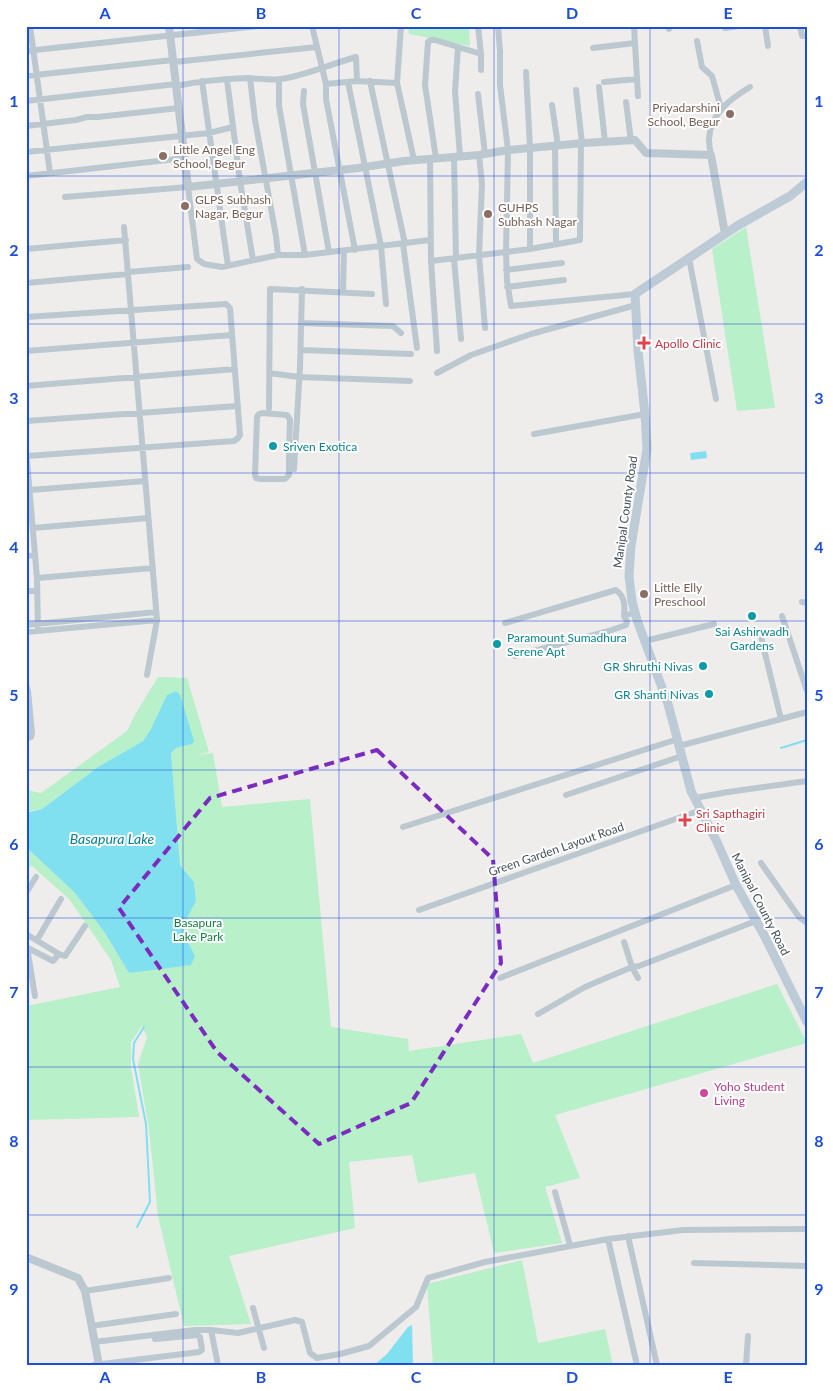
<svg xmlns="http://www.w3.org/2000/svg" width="833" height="1391" font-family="Lato,sans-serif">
<rect width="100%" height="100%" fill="#efecec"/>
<path fill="#b7f0c9" d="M408,26H469L470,46L409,34Z
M746,227L775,408L737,411L712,249Z
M158,677L187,678L209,752L196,755L213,753L222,807L310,799L331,1027L408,1039L409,1051L521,1034L533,1063L777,984L807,1043L555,1115L580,1178L545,1187L562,1243L494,1253L475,1173L418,1183L412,1155L349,1162L355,1228L229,1256L251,1324L184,1326L158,1216L149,1129L138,1064L147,1037L142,1026L131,1042V1067L139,1117L26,1120V1006L120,987L111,960L69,899L32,866L26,868V847L75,893L105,933L129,973L195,956L185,936L182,927L196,901L194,882L180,865L171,753L176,748L192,744L151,729L143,741L98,767L42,809L26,812V790L41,793L127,731L136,713Z
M522,1260L538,1343L605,1329L613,1365H433L427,1284Z"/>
<path fill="#81e0ef" d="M706,451L707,458L691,460L690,453Z
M176,691L180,695L194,741L192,744L176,748L171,753L180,865L194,882L196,901L182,928L185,936L195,956L191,965L129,973L105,933L75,893L26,847V813L42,809L98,767L143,741L151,729L167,695Z
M412,1325L413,1365H374L387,1354L408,1327Z"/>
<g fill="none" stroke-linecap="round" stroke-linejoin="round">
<path stroke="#81e0ef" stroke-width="2" d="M781,748L807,740
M137,1227L150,1202L146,1124L133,1059L134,1043L144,1027"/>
<path stroke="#bcc8d0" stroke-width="6" d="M30,26L50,173
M312,26L326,84V99L355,250
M401,26L397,83L414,160
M478,26L481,54V70
M498,26L500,51V85L508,150L506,252L507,281L511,306L635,294
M634,26L638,96
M668,26L669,29
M765,26L768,46
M800,26L802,36L807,35
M725,28L739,26
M697,41L702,67L712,76L721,108
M458,47L455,91L460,156
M593,48L635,43
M26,51L257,26
M174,62L317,47
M526,72L530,148V249
M26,76L173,60
M250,78L255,120L276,236L278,255
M279,79V106L305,255
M227,80L240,181L253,260
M202,81L228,266
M370,81L405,244
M348,82L381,246L386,304
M604,82L637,79
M326,84L357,81L397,83
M176,86C199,81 222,79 246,78C257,78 270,81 281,79C307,75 331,64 356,57L357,81
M599,87L605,142
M576,90L582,143
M304,91L303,104L329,252
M478,94L485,154
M26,101L176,84
M626,102L631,141
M552,105L558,146
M26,126L76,120L87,117H98L179,108
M555,146L556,244
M26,152L209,133L233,127
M479,155L482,184L479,255L485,328
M711,155C710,150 709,144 709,139C710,114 730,99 750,87
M454,157L456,258
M430,158L431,261L530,249L580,240L581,143
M436,158L425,85L428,42L431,40H435L481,54
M26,176L185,158
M65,197L188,187L197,259L204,264L222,267L278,255H305L430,240
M124,227L157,620L147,675
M403,244L417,348
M26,249L126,240
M689,258L716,399
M454,259L461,339
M431,261L437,351
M506,270L562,263
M128,272L188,267
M26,283L128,274
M507,287L564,280
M343,292L344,251
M26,317L226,304L230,308L240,435L238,438L234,441L27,456
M301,323L393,326L401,333
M301,350L411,354
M26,351L232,335
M269,373L299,377L410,381
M437,373L471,355L531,334L636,305
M26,386L235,369
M269,408L270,289L372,294
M26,421L238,406
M534,434L645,414
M26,449L37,578L38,631
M289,450V475L285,479H260L256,478L255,475L257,417L259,414L262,413L287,415L290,420L289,450L295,451
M294,469L300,367L302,289
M30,490L145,481
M33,528L148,518
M26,556L35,555
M37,578L153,568
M26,591H37
M802,602L807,603
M782,616L807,691
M505,623L616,590C625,597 625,605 624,616
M26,625L156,612
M26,632L157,620
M645,641L714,624
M515,656L609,631L626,625L627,621L624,616L635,612
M26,684L28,691L32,733L31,737L26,739
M781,719L807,712
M679,746L781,719L761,637
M566,795L682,756
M695,798L728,792L807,781
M403,827L678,739
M761,863L799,917L807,923
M26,893L36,877
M419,910L701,810
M26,934L59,954L53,961L26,947
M37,940L61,899
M624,942L632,967L638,978
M27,947L35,996
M59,954L65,956L85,926
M500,978L736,885
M538,1014L585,987L632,967L639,966L756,921
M555,1192L570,1245
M628,1236L657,1365
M608,1239L683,1230L807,1229
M694,1263L807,1266
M85,1291L169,1278
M253,1308L264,1348
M91,1326L176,1314
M211,1330L218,1365
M94,1342L195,1330H211L238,1333L295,1320L302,1322L310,1353L317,1358L340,1354L369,1346L416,1307L428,1278L485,1262L608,1239L637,1365
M94,1365L199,1352L202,1350L200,1337L198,1335L155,1339
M746,1365L748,1336"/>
<path stroke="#bcc8d0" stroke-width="8" d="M169,26L188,187L358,168L404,161L479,155L508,150L584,143L635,140L646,153L711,155L725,234
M26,1257L78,1278L85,1291L99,1365"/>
<path stroke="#bdcbd7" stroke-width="9" d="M807,182L790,196L737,226L635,294L638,351L645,414L647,449L631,546L629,576L632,601L637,620L668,704L691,791L717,842L736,885L764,935L807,1022"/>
</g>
<path fill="none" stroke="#7b2cbf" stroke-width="4" stroke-dasharray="10 6" stroke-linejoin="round" d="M377,750L493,859L501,963L411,1103L319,1144L217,1052L119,908L210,798Z"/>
<path fill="none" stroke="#1d4ed8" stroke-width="1" stroke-opacity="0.55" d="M183,26V1365M339,26V1365M494,26V1365M650,26V1365M26,176H807M26,324H807M26,473H807M26,621H807M26,770H807M26,918H807M26,1067H807M26,1215H807"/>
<g fill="#8d6e63" stroke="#fff" stroke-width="2">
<circle cx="730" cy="114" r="5"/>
<circle cx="163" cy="156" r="5"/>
<circle cx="185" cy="206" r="5"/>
<circle cx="488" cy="214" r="5"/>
<circle cx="644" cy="594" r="5"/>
</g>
<g fill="#e0444e" stroke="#fff" stroke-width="2">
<path d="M641.5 335.5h5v5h5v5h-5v5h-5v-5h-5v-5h5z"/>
<path d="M682.5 812.5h5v5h5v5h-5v5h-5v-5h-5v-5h5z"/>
</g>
<g fill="#0f9aa8" stroke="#fff" stroke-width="2">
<circle cx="273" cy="446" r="5"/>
<circle cx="752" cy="616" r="5"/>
<circle cx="497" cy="644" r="5"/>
<circle cx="703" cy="666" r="5"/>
<circle cx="709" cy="694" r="5"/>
</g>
<circle fill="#d1479c" stroke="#fff" stroke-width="2" cx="704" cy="1093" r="5"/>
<g text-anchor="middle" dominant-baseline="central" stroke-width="4" stroke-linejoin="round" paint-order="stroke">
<g font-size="12" fill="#785e54" stroke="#fff" text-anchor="start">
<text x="720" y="107" text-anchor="end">Priyadarshini<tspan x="720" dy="14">School, Begur</tspan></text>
<text x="173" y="149">Little Angel Eng<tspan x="173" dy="14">School, Begur</tspan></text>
<text x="195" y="199">GLPS Subhash<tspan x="195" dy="14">Nagar, Begur</tspan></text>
<text x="498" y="207">GUHPS<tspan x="498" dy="14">Subhash Nagar</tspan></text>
<text x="654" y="587">Little Elly<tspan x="654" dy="14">Preschool</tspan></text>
</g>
<g font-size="12" fill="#be3a42" stroke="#fff" text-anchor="start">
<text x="655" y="343">Apollo Clinic</text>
<text x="696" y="813">Sri Sapthagiri<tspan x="696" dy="14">Clinic</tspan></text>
</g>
<g font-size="12" fill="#0d838f" stroke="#fff" text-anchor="start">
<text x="283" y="446">Sriven Exotica</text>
<text x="752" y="631" text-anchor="middle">Sai Ashirwadh<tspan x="752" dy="14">Gardens</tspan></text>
<text x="507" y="637">Paramount Sumadhura<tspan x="507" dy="14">Serene Apt</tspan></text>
<text x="693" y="666" text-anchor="end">GR Shruthi Nivas</text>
<text x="699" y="694" text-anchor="end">GR Shanti Nivas</text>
</g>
<g font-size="12" fill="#44515a" stroke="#fff">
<text transform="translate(625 512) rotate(-82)">Manipal County Road</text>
<text transform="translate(556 849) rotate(-19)">Green Garden Layout Road</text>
<text transform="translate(761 904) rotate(63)">Manipal County Road</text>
</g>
<g font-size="12" fill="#127e40" stroke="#fff">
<text x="198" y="922">Basapura<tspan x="198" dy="14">Lake Park</tspan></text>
</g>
<g font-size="12" fill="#b23c85" stroke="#fff" text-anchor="start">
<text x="714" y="1086">Yoho Student<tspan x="714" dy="14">Living</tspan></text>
</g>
<g font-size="14" font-style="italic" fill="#078194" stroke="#fff">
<text x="112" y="838">Basapura Lake</text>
</g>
</g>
<rect width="833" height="1391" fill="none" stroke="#ffffff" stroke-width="55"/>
<rect x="28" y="28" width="778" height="1336" fill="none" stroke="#1d4ed8" stroke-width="2"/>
<g font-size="16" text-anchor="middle" font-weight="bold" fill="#1d4ed8">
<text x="105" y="19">A</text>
<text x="261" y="19">B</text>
<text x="416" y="19">C</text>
<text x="572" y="19">D</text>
<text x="728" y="19">E</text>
<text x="14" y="107">1</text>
<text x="819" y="107">1</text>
<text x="14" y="256">2</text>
<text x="819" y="256">2</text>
<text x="14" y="404">3</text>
<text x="819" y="404">3</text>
<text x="14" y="553">4</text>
<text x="819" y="553">4</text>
<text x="14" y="701">5</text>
<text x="819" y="701">5</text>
<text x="14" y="850">6</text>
<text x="819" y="850">6</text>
<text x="14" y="998">7</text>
<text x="819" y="998">7</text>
<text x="14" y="1147">8</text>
<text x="819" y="1147">8</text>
<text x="14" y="1295">9</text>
<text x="819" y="1295">9</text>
<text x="105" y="1383">A</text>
<text x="261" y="1383">B</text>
<text x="416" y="1383">C</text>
<text x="572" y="1383">D</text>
<text x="728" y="1383">E</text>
</g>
</svg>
